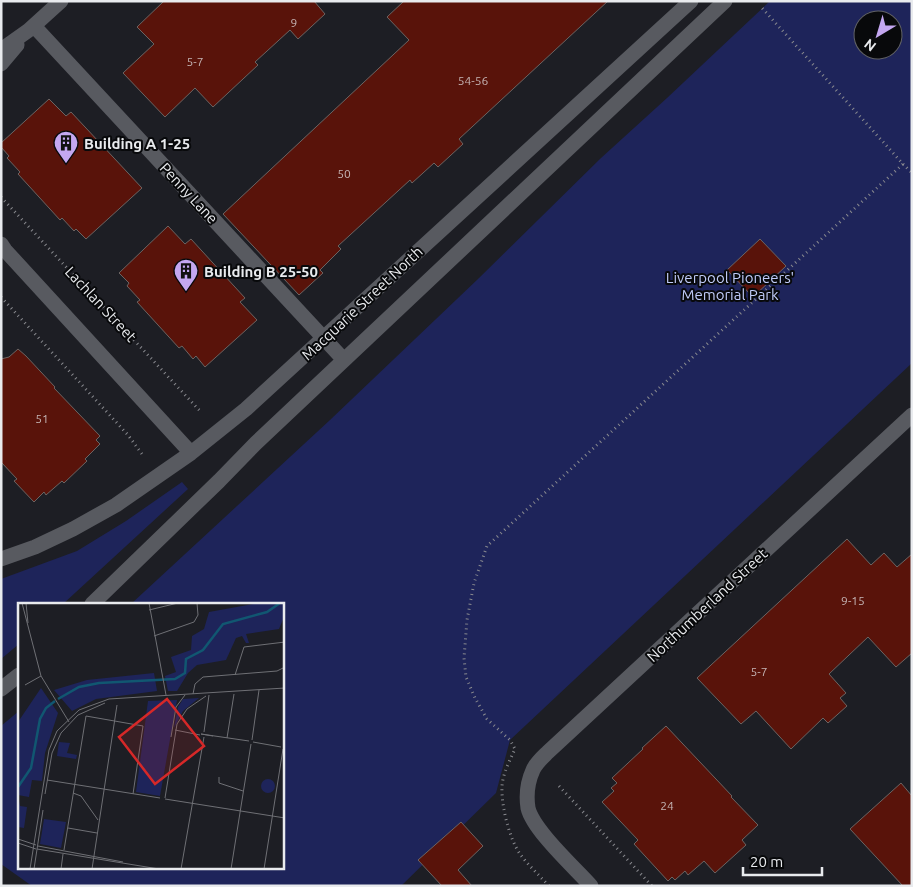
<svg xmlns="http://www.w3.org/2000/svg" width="913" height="887" font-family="Ubuntu,sans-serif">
<rect width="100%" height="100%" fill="#1d1e24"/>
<path fill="#1e245a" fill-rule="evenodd" d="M770,1H912V363L510,740L496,793L401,886H32L1,864V726L19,711V868H282V604H131L330,420L478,279L601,158L667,98ZM863,20H893V50H863Z
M182,482L188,489L63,604H19V644L1,659V579L77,551L126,521Z"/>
<path fill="#59130a" stroke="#6c6462" d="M164,1H314L325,14L298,39L290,30L255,62L258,65L213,107L195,88L165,117L123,73L154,44L137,27Z
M404,1H608L459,139L463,144L438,167L434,163L412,183L410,180L338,246L341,249L320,270L323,273L299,295L223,214L409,40L387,17Z
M49,99L66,116L71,112L142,188L86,239L76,229L74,231L62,218L60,220L18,174L20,172L7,158L9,156L1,147V143Z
M168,226L185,244L191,239L245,298L240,302L257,320L205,367L196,356L193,359L182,346L179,348L137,302L140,300L127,286L129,283L119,273Z
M760,239L786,266L753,297L727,270Z
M18,349L26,356L55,387L54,388L100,436L96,440L100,444L85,459L87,461L64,483L62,481L46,495L44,492L34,502L14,481L17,479L1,462V359L9,357Z
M847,539L871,565L884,553L897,567L912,554V653L896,667L868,637L829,674L846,693L840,698L847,706L828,723L823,718L791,749L756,711L741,724L697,678Z
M666,726L732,796L731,797L758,825L742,840L746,845L715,873L704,861L688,875L685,871L675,880L672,877L668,881L634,844L638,840L602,802L614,791L611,788L617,783L612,778L643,749L642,748Z
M901,783L912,796V886H903L850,829Z
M461,822L483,846L458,870L472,886H442L418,860Z"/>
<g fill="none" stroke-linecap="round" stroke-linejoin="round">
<path stroke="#898a8f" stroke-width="3" stroke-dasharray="1 4" stroke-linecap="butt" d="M903,164L912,173
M1,197L200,411
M1,297L128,435L142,454
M559,786L652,886
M549,886C539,875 528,865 520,854C509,838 501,805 502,786C503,773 510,760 515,749L510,740L487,719L475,698L466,677L464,658L467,620L474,583L487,546L903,164L762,8"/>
<path stroke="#585a60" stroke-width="15" d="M34,26L344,360
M1,50L29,30L61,1
M1,64L17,45
M1,244L5,250L191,453
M1,559L35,547L73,529L116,505L191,453L246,409L691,1
M92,604L219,481L256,443L725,1
M1,689L19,675
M591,886C575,868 533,830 528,808C526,795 528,781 533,770C536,763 543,757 548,752L912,415"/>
</g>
<defs>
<symbol id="building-pin" viewBox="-11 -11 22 30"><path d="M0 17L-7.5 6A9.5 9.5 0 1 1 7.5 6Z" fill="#c4a7f1" stroke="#08090b"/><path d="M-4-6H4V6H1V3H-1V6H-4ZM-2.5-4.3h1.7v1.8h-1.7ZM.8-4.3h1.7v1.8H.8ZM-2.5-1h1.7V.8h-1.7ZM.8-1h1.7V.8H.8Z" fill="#111"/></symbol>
</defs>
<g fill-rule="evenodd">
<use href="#building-pin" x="52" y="129" width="28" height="38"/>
<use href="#building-pin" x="172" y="257" width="28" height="38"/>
</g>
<g text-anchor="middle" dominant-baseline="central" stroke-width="4" stroke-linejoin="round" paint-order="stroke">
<g font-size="12" fill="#c5b5b5">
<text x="294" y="22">9</text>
<text x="195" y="61">5-7</text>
<text x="473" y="80">54-56</text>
<text x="344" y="173">50</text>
<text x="42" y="418">51</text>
<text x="853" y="600">9-15</text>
<text x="759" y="671">5-7</text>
<text x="667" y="805">24</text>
</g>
<g font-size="15" font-weight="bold" fill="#e9ebee" stroke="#08090b" text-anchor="start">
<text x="84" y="143">Building A 1-25</text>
<text x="204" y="271">Building B 25-50</text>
</g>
<g font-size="15" fill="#e9ebee" stroke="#08090b">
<text transform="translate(189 193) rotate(47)">Penny Lane</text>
<text transform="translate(362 303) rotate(-43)">Macquarie Street North</text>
<text transform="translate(101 304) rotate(47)">Lachlan Street</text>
<text transform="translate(707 605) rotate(-43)">Northumberland Street</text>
</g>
<g font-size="15" fill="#c0cbf8" stroke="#08090b">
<text x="730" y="277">Liverpool Pioneers'<tspan x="730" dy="17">Memorial Park</tspan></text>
</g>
</g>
<g transform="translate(18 603)">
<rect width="266" height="266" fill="#1d1e24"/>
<path d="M241,0H266V14L261,26L228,31L231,40H228L224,33L218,35L208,57L179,62L170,70L159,88H150L147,73L158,69L153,54L173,47L174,33L186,26L191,9ZM136,70L139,88L78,96L54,108L36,87L69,77ZM23,85L40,110L27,150L24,178L14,177L11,194L0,192V119ZM181,95L165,108L156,125L160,104L165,96ZM159,97L142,193L118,189L130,98ZM41,139L52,140L49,150L59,152L58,156L39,153ZM243 183a7 7 0 1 1 14 0a7 7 0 1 1-14 0ZM0,193L2,203L9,204L6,225L0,224ZM26,216L48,219L43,245L22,241Z" fill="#1e245a"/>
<path fill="none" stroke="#115771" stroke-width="2.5" d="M40,96L61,84L81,80L157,76L167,70L168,56L185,47L205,21L249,9L262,0M0,184L13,165L22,116L28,105L37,98"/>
<path fill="none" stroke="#6f7075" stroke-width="1" d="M4,0L23,73L51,119M8,0L10,20M131,0L148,92M131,7L160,0M136,33L176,19L180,12L179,0M217,72L226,44L267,39M7,82L23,73M175,91L177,81L185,74L259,68L267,64M157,127L182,132M186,129L191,92M195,133L183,131L231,138M153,134L158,104L167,92M209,135L216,91M234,137L241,87M235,139L263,144M201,174V180L225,188M29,177L142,195M55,190L63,193L80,217M27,191L34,150L43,130L60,112L87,100M147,195L159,121L169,106L188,93M147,196L267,215M50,225L79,230M0,236L18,242M0,240L18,246M20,243L105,259M19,246L141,266M46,247L68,113L125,123L115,191M12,266L31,147L39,128L61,107L91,96L267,85M16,266L25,207M43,266L45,251M74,266L99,102M163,266L186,134M213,266L233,141M246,266L265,146"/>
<path fill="#d62828" fill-opacity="0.15" stroke="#d62828" stroke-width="2.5" d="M149,96L186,143L137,181L101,134Z"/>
<rect width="266" height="266" fill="none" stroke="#e9ebee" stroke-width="2.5"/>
</g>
<rect width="913" height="887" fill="none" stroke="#e9ebee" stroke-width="5"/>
<g transform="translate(878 35) rotate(218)"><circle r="24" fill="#08090b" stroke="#626366"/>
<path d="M0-4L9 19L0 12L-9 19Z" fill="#c4a7f1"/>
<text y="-8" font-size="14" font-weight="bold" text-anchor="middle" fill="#e9ebee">N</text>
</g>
<path d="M743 867v8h79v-8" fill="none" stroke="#e9ebee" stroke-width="2.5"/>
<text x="750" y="867" font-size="15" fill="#e9ebee" stroke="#08090b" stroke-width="4" paint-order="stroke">20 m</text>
</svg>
